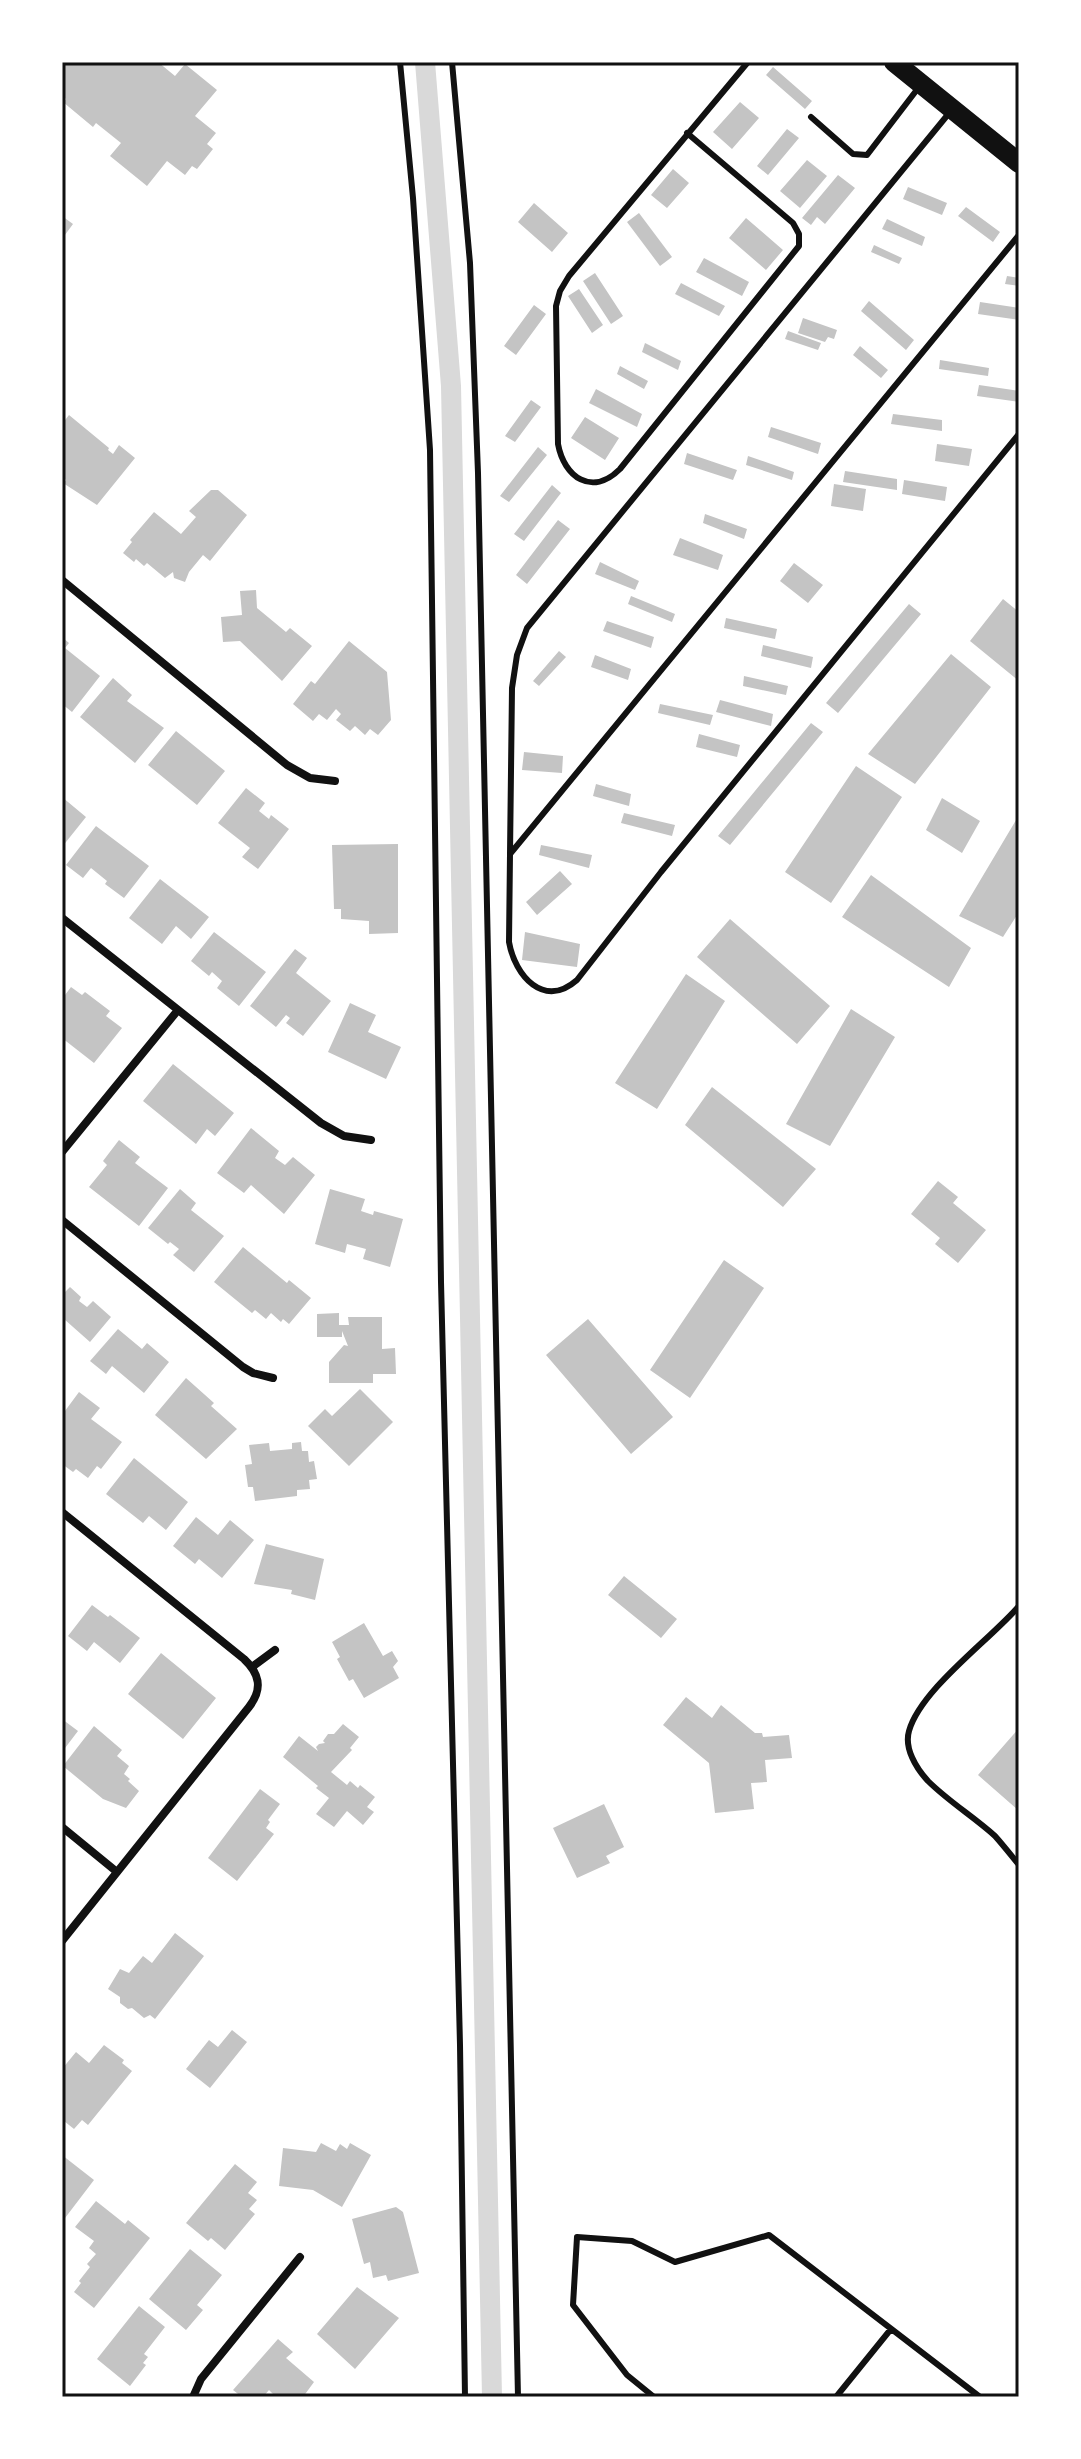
<svg xmlns="http://www.w3.org/2000/svg" width="1081" height="2459" font-family="'PT Sans',sans-serif">
<rect width="100%" height="100%" fill="#fff"/>
<g fill="none" stroke-linecap="round" stroke-linejoin="round">
<path stroke="#d9d9d9" stroke-width="20" d="M425,62L451,386L492,2397"/>
</g>
<path fill="#c4c4c4" d="M62,62H158L175,76L185,64L217,90L195,116L216,133L207,144L213,149L197,169L192,166L185,175L167,161L147,186L110,156L121,143L96,123L93,127L63,102L66,99L62,96Z
M773,67L812,101L805,109L766,75Z
M740,102L759,118L732,149L713,132Z
M787,129L799,138L768,175L757,166Z
M807,160L827,176L800,208L780,191Z
M673,169L689,183L667,208L651,195Z
M838,175L855,188L825,224L817,217L811,225L802,218Z
M908,187L947,203L942,215L903,199Z
M534,203L568,233L552,252L518,222Z
M966,207L1000,232L993,242L958,216Z
M639,213L672,257L660,266L627,222Z
M62,216L73,224L62,239Z
M746,218L783,250L766,270L729,238Z
M887,219L925,237L922,246L882,229Z
M874,245L902,258L899,264L871,252Z
M704,258L749,282L742,296L696,272Z
M595,273L623,316L611,324L583,281Z
M1007,276L1019,278V286L1005,284Z
M681,283L725,306L719,316L675,294Z
M579,289L603,325L592,333L568,296Z
M869,301L914,340L906,350L861,311Z
M980,302L1019,308V320L978,314Z
M534,305L546,314L516,355L504,346Z
M803,318L837,330L834,339L828,337L825,342L798,333Z
M788,331L821,343L818,350L785,339Z
M645,343L681,361L678,370L642,352Z
M860,346L888,370L881,378L853,355Z
M940,360L989,368L988,376L939,369Z
M620,366L648,381L644,389L617,374Z
M979,385L1019,391V402L977,396Z
M596,389L642,414L637,427L589,403Z
M531,400L541,407L515,442L505,436Z
M893,414L942,420V431L891,424Z
M69,415L109,448L108,450L113,454L119,445L135,458L97,505L63,483L66,480L62,477V424Z
M585,417L619,438L605,460L571,438Z
M771,427L821,443L818,454L768,437Z
M937,444L972,449L969,466L935,461Z
M538,447L547,455L509,502L500,496Z
M687,453L737,470L733,480L684,464Z
M748,456L794,472L792,480L746,465Z
M845,471L897,479V490L843,482Z
M904,480L947,487L945,501L902,494Z
M834,484L866,489L863,511L831,506Z
M552,485L561,493L524,541L514,534Z
M211,490H218L247,515L210,561L203,555L189,572L185,582L174,578L173,572L165,578L147,563L144,566L136,559L134,562L123,553L132,542L130,540L154,512L181,534L196,517L189,511Z
M705,514L747,529L744,539L703,523Z
M558,520L570,529L527,584L516,575Z
M680,538L723,555L718,570L673,555Z
M600,562L639,581L635,590L595,574Z
M794,563L823,585L808,603L780,581Z
M256,590L257,608L286,632L290,628L312,646L282,681L240,641L223,642L221,617L242,615L240,591Z
M631,596L675,614L672,622L628,604Z
M1003,599L1019,612V681L970,641Z
M909,604L921,614L838,713L826,703Z
M726,618L777,629L775,639L724,628Z
M607,621L654,637L651,648L603,631Z
M62,637L69,643L65,648L100,676L72,712L62,704Z
M349,641L387,672L391,720L378,735L370,729L365,735L355,726L350,731L336,720L341,714L336,709L327,720L319,714L313,721L293,704L311,681L315,684Z
M763,645L813,657L811,668L761,656Z
M559,651L566,657L539,686L533,681Z
M951,654L991,687L915,784L868,754Z
M595,655L631,669L628,680L591,667Z
M744,676L788,686L786,695L743,686Z
M113,678L132,695L127,701L164,728L135,763L80,717Z
M720,700L773,714L771,726L716,712Z
M660,704L713,715L710,725L658,713Z
M811,723L823,732L730,845L718,836Z
M176,731L225,771L197,805L148,765Z
M699,734L740,745L737,757L696,747Z
M524,752L563,756L562,773L522,770Z
M856,766L902,797L831,903L785,872Z
M596,784L631,794L629,806L593,796Z
M246,788L265,803L259,811L269,819L271,815L289,829L258,869L242,857L250,848L218,823Z
M62,797L86,817L62,847Z
M942,798L980,821L962,853L926,830Z
M624,813L675,825L672,836L621,823Z
M1019,815V912L1003,937L959,916Z
M96,826L149,866L124,898L105,884L107,881L91,868L83,878L66,865Z
M398,844V933L369,934V921L341,919V909H334L332,845Z
M541,845L592,855L589,868L539,855Z
M560,871L572,884L537,915L526,902Z
M871,875L971,948L949,987L842,917Z
M160,879L209,917L191,939L176,926L162,944L129,918Z
M730,919L830,1006L797,1044L697,957Z
M214,932L266,972L239,1006L217,988L222,981L212,972L209,976L191,961Z
M525,932L580,944L577,967L522,960Z
M295,949L307,958L296,973L331,1001L303,1036L286,1023L290,1018L286,1015L276,1027L250,1006Z
M686,974L725,1001L657,1109L615,1083Z
M71,987L82,995L85,992L110,1011L106,1016L122,1028L94,1063L62,1038V999Z
M350,1003L376,1015L368,1032L401,1047L386,1079L328,1052Z
M851,1009L895,1037L830,1146L786,1124Z
M173,1064L234,1113L215,1136L207,1129L196,1144L143,1101Z
M712,1087L816,1169L783,1207L685,1125Z
M251,1128L279,1151L275,1158L285,1165L293,1157L315,1175L284,1214L251,1185L244,1193L217,1173Z
M119,1140L140,1157L135,1163L168,1188L139,1226L89,1187L107,1165L103,1161Z
M938,1181L958,1197L953,1203L986,1230L958,1263L935,1244L940,1238L911,1214Z
M180,1189L196,1203L191,1210L224,1236L194,1272L173,1255L179,1249L170,1242L168,1244L148,1228Z
M330,1189L365,1199L361,1211L373,1215L374,1211L403,1219L390,1267L363,1259L366,1249L347,1244L345,1253L315,1244Z
M243,1247L287,1283L289,1280L311,1298L289,1324L283,1319L281,1322L271,1313L266,1319L255,1310L252,1313L214,1282Z
M724,1260L764,1288L690,1398L650,1370Z
M70,1287L81,1297L79,1301L87,1307L93,1301L111,1317L90,1342L64,1319L62,1321V1291L64,1293Z
M339,1313V1325H349L348,1317H382V1349L395,1348L396,1374H373V1383H329V1362L344,1345L348,1346L342,1331V1337H317V1314Z
M588,1319L673,1417L631,1454L546,1355Z
M118,1329L142,1349L147,1343L169,1362L144,1393L112,1366L106,1374L90,1361Z
M186,1378L214,1403L211,1406L237,1429L206,1459L155,1415Z
M360,1389L393,1422L349,1466L308,1426L325,1409L332,1416Z
M79,1392L100,1408L91,1419L122,1442L101,1469L97,1466L88,1478L76,1469L73,1472L62,1464V1415Z
M301,1442L302,1451H308L309,1462L314,1461L317,1479L309,1480L310,1489L297,1490V1496L255,1501L253,1487H248L245,1465L252,1464L249,1445L269,1443L270,1451L292,1449V1443Z
M134,1458L188,1502L166,1530L149,1516L143,1523L106,1494Z
M196,1517L218,1535L230,1520L254,1540L222,1578L199,1559L195,1564L173,1546Z
M266,1544L324,1559L315,1600L291,1594L292,1590L254,1584Z
M624,1576L677,1619L661,1638L608,1595Z
M92,1605L108,1617L110,1615L140,1638L120,1663L94,1642L87,1651L68,1636Z
M364,1623L383,1656L392,1651L398,1661L393,1667L399,1678L364,1698L353,1679L349,1681L337,1659L340,1657L332,1642Z
M161,1653L216,1698L183,1739L128,1694Z
M686,1697L712,1718L721,1705L755,1733H762L763,1737L789,1735L792,1758L765,1760L767,1782L751,1783L754,1809L715,1813L709,1763L663,1725Z
M62,1719L78,1731L62,1752Z
M343,1724L359,1737L350,1748L352,1750L331,1772L347,1785L350,1781L358,1788L360,1785L375,1797L367,1807L374,1812L363,1825L347,1811L334,1827L316,1814L329,1798L316,1788L318,1786L283,1757L299,1736L318,1751L316,1747L319,1744L325,1743L323,1741L328,1734H334Z
M94,1726L122,1750L117,1756L129,1766L124,1774L130,1779L128,1781L139,1791L126,1808L103,1799L63,1766Z
M1019,1728V1811L978,1775Z
M260,1789L280,1804L268,1820L270,1822L266,1828L274,1834L237,1881L208,1858Z
M604,1804L624,1847L606,1856L610,1863L577,1878L553,1828Z
M175,1933L204,1956L155,2019L150,2015L144,2018L132,2008L128,2009L120,2003V1997L108,1989L120,1969L129,1973L143,1956L152,1963Z
M232,2030L247,2042L210,2088L186,2069L209,2040L218,2047Z
M104,2045L124,2060L122,2063L132,2071L88,2125L82,2120L74,2129L64,2121L62,2123V2069L76,2052L89,2063Z
M321,2143L336,2151L340,2144L347,2149L350,2143L371,2155L342,2207L313,2190L279,2186L283,2148L316,2152Z
M62,2155L94,2180L62,2222Z
M235,2164L257,2182L248,2193L257,2200L249,2209L255,2214L225,2250L211,2238L208,2241L186,2223Z
M96,2201L125,2224L128,2220L150,2238L94,2308L74,2292L81,2283L79,2281L90,2267L87,2264L96,2254L89,2248L94,2241L75,2227Z
M396,2207L403,2212L419,2273L388,2281L386,2275L373,2278L370,2262L364,2264L352,2219Z
M190,2249L222,2275L197,2305L203,2310L186,2330L149,2299Z
M357,2287L399,2318L355,2369L317,2334Z
M139,2306L165,2327L144,2354L148,2357L143,2363L146,2365L130,2386L97,2359Z
M278,2339L293,2352L286,2358L314,2382L303,2397H269L273,2394L269,2390L263,2397H242L233,2390Z"/>
<g fill="none" stroke-linecap="round" stroke-linejoin="round">
<path stroke="#111" stroke-width="6" d="M400,62L413,198L430,450L441,1282L460,2045L465,2397
M452,62L470,263L478,473L518,2397
M811,117L853,154L867,155L919,87
M687,133L793,223L799,234V246L620,469C592,497 564,477 558,444L556,306L560,291L569,276L748,62
M1019,235L510,854L509,942C515,976 544,1009 577,980L661,872L1019,434
M510,854L512,688L517,655L527,628L950,112
M1019,1606C991,1639 921,1689 909,1731C904,1748 916,1768 928,1781C948,1801 974,1817 995,1836C1003,1845 1011,1855 1019,1865
M654,2397L627,2375L573,2305L577,2237L632,2241L675,2262L769,2235L980,2397
M836,2397L891,2329"/>
<path stroke="#111" stroke-width="8" d="M62,580L287,765L310,778L335,781
M62,918L321,1123L344,1136L371,1140
M62,1152L178,1010
M62,1220L243,1367L253,1373L273,1378
M62,1512L244,1659C260,1674 263,1689 249,1707L62,1941
M252,1667L275,1650
M62,1827L117,1872
M193,2397L201,2379L300,2257"/>
<path stroke="#111" stroke-width="20" d="M894,62L1019,163"/>
</g>
<rect width="1081" height="2459" fill="none" stroke="#ffffff" stroke-width="128"/>
<rect x="64" y="64" width="953" height="2331" fill="none" stroke="#111" stroke-width="3"/>
</svg>
